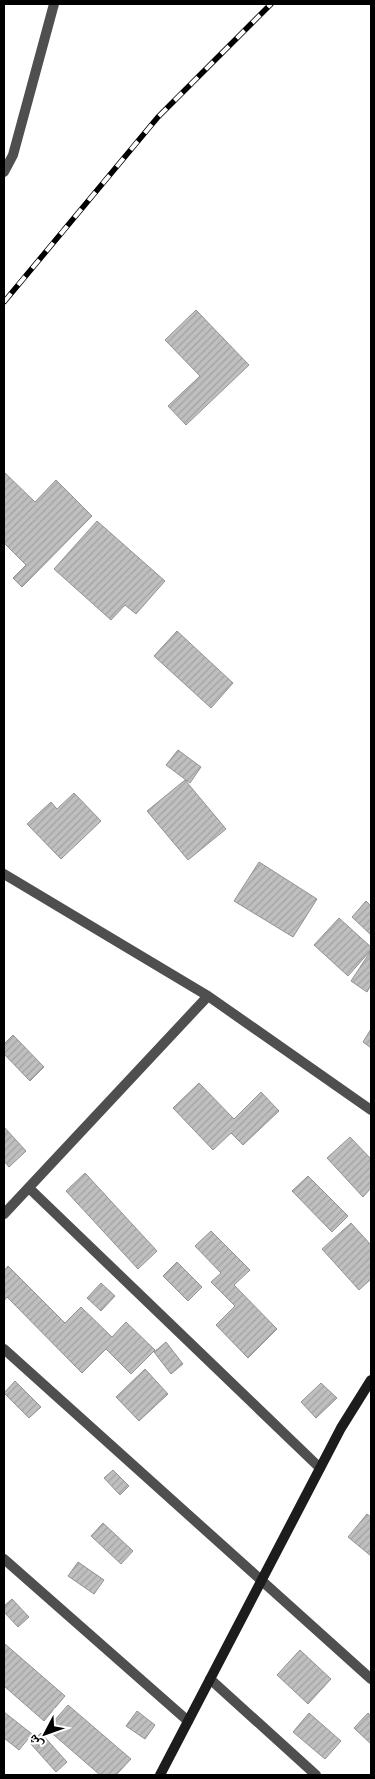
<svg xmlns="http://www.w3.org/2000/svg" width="375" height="1779" font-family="'Alegreya Sans','Noto Naskh Arabic',sans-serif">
<defs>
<pattern id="building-hatch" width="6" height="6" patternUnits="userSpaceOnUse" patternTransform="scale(1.25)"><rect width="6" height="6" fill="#bfbfbf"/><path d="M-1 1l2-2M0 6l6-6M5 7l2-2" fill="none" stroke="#a2a2a2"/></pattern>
</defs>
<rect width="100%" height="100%" fill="#fff"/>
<path fill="url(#building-hatch)" stroke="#939393" d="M196,310L249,365L186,425L168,406L200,376L165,340Z
M4,472L35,502L56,480L92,516L22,587L13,578L26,565L4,543Z
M97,521L165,581L136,614L125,605L111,620L54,569Z
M177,631L233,683L211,708L154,656Z
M178,750L201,767L190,783L166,765Z
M185,780L226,829L188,860L147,811Z
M74,793L101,821L61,859L27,824L51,802L57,809Z
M259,862L317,899L293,937L234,901Z
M366,901L371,906V935L352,917Z
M339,918L371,947V950L348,976L314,945Z
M370,952L371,985L367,992L351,981Z
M371,1029V1048L363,1042Z
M13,1035L44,1067L30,1081L4,1054V1044Z
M199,1083L234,1119L261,1092L279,1111L243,1145L231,1133L213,1150L173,1108Z
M4,1127L26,1151L9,1167L4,1161Z
M350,1137L371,1159V1188L363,1197L327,1158Z
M85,1173L157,1251L138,1269L66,1191Z
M308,1176L348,1216L332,1232L292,1191Z
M351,1223L371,1245V1279L359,1290L322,1249Z
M211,1231L250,1270L234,1285L277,1329L248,1358L216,1325L235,1306L211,1282L221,1273L195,1246Z
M177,1262L202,1287L188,1301L163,1276Z
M8,1266L65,1323L81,1307L112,1337L126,1322L155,1350L131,1374L106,1349L82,1373L7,1297L4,1301V1271Z
M101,1283L115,1296L101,1311L87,1298Z
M166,1342L183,1364L171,1374L154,1352Z
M145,1369L168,1394L139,1421L116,1397Z
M15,1381L41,1407L29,1418L4,1393Z
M321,1383L337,1398L316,1418L301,1402Z
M113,1470L129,1486L120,1495L104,1478Z
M367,1514L371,1517V1556L348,1537Z
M103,1523L133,1551L121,1564L91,1536Z
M78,1562L104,1580L94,1594L68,1576Z
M12,1599L29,1617L18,1627L4,1612V1606Z
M5,1644L65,1696L44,1721L4,1686V1646Z
M300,1650L331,1679L308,1704L277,1675Z
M68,1705L131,1759L116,1775H100L47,1729Z
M137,1711L155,1725L145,1739L126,1726Z
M4,1712L32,1734L19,1750L4,1738Z
M309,1713L341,1741L325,1759L293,1732Z
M368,1713L371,1716V1744L354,1728Z
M41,1733L67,1762L56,1772L30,1743Z"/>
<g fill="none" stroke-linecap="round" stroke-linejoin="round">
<path stroke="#4f4f4f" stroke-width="10" d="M4,172L13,155L54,4
M4,874L208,996L371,1110
M29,1188L320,1468
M4,1214L208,996
M4,1349L371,1679
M4,1559L188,1721
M210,1679L316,1775"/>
<path stroke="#1c1c1c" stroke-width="10" d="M160,1775L341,1428L371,1380"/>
<defs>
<path id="rail" d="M4,302L158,117L271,4"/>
</defs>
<use href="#rail" stroke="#000" stroke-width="5.5"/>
<use href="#rail" stroke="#fff" stroke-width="4" stroke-dasharray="11" stroke-linecap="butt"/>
</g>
<rect width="375" height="1779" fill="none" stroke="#000000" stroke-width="10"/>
<g transform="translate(45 1734) rotate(229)" stroke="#ffffff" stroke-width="4" paint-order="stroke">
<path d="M0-4L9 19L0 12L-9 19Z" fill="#000000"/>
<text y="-8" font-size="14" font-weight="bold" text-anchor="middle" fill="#000000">ش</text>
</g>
</svg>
